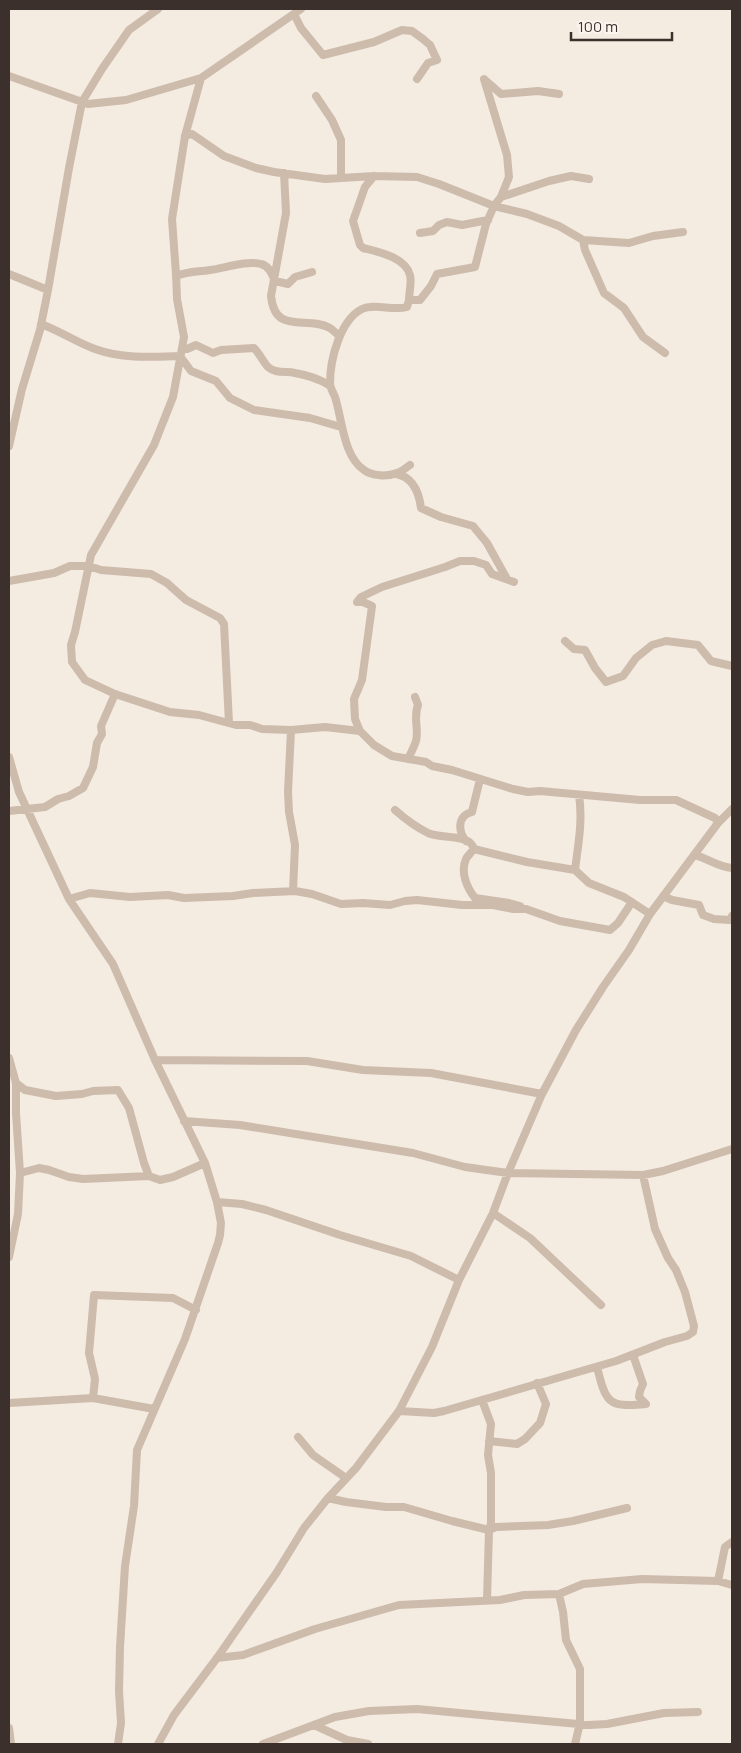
<svg xmlns="http://www.w3.org/2000/svg" width="741" height="1753" font-family="Manrope,sans-serif">
<rect width="100%" height="100%" fill="#f4ebe1"/>
<g fill="none" stroke-linecap="round" stroke-linejoin="round">
<path stroke="#cdbbac" stroke-width="8" d="M294,14L301,28L323,55L374,42L402,30L412,31L423,39L430,45L437,60L428,63L417,79
M9,76L88,104L126,100L201,78L301,9
M484,79L507,155L509,177L501,197
M485,80L501,94L538,91L559,94
M316,96L332,120L341,140V178
M185,136L192,134L224,156L256,168L274,172L325,179L374,176L417,177L439,184L494,206L527,214L559,226L583,240L629,243L653,236L683,232
M284,173L286,213L271,296C275,336 307,315 330,328C333,330 336,333 339,336
M374,176L365,187L353,221L360,245L363,248C379,252 405,257 410,275C412,282 409,293 409,300H420L431,286L437,274L475,267L486,224L494,206L501,197L549,181L571,176L589,179
M420,233L433,231L439,225L447,222L462,225L488,220
M583,240L585,250L604,293L624,308L643,337L665,353
M9,274L48,290
M176,276C189,271 198,272 210,270C225,268 247,260 261,264C269,266 272,274 275,281L288,284L295,277L312,272
M409,300L407,307C393,311 374,303 362,309C340,320 330,360 330,383C330,388 333,392 335,397C342,418 343,456 364,470C372,476 387,477 397,473C401,472 406,468 410,465
M41,324C60,331 76,342 95,349C122,359 152,357 180,356L191,371L216,381L230,398L254,410L310,418L341,427
M182,349H187L196,345L213,353L221,350L254,348C260,354 264,363 268,367C276,374 286,371 295,373C307,375 319,379 329,385
M9,446L22,389L40,330L48,290L69,168L82,102L102,69L129,30L158,9
M396,474C413,477 419,492 421,508L441,517L473,526L487,543L507,579
M9,581L54,573L70,566H89L101,570L151,574L167,583L186,600L220,618L224,624L229,723
M565,641L574,649L585,650L595,668L606,682L623,676L636,658L652,645L666,641L698,645L711,661L732,666
M115,694L85,680L72,662L71,645L75,632L91,555L154,445L173,397L184,337L177,299L176,274L172,219L185,136L201,78
M291,730L288,792L289,812L295,845L293,891
M360,731L355,719L354,699L362,680L372,606L363,602H357L361,597L382,587L445,567L460,561H474L486,565L492,574L514,582
M9,757L19,792L69,899L113,964L155,1060L205,1163L217,1202L221,1223L220,1235L218,1243L185,1339L137,1450L134,1506L125,1566L120,1647L119,1691L121,1723L118,1744
M408,759C411,753 414,747 416,741C419,728 413,718 418,705L415,697
M395,810C404,818 416,827 428,833C439,839 470,833 474,849L527,862L575,870L589,883L624,897L650,914
M9,811L45,807L58,799L69,796L83,788L93,767L97,743L102,734L101,726L115,694L170,712L199,715L236,725H250L262,729L291,730L325,727L360,731L374,745L392,756L426,762L432,766L452,770L513,789L528,792L540,791L640,800H676L715,818L718,823
M466,841C458,831 457,816 472,812L480,779
M474,849C472,852 467,856 466,859C460,872 467,888 475,898L509,903L520,906
M694,855C708,858 717,867 732,868
M575,870C578,845 583,821 579,795
M663,896L672,900L699,905L703,915L714,919L730,920L732,916
M69,899L90,893L130,897L168,895L184,898L233,896L253,893L295,891L312,894L341,904L363,903L390,905L405,901L417,900L462,905H493L513,909H526L560,921L610,930L618,923L632,902
M9,1058L16,1083V1113L20,1173L18,1214L9,1257
M155,1060L307,1061L363,1070L431,1073L542,1094
M16,1083L25,1090L56,1096L82,1094L93,1091L118,1090L129,1108L144,1163L149,1176L160,1180L173,1177L205,1163
M184,1121L240,1125L413,1153L465,1167L508,1173L643,1175L663,1171L732,1149
M20,1173L39,1168L49,1170L69,1177L83,1179L149,1176
M217,1202L242,1204L266,1210L340,1235L411,1256L459,1280
M493,1213L530,1238L601,1305
M597,1367C606,1402 607,1408 646,1404L639,1397L640,1391L643,1384L633,1355
M93,1398L95,1379L89,1353L94,1295L173,1298L196,1310
M482,1400L491,1424L488,1455L491,1473V1523L489,1530L487,1600
M9,1403L93,1398L154,1409
M399,1411L434,1413L444,1411L616,1361L665,1342L687,1336L693,1332L694,1326L685,1292L676,1270L668,1258L655,1229L643,1175
M298,1437L313,1455L346,1478
M489,1441L517,1444L525,1439L540,1423L546,1404L537,1383
M328,1498L346,1502L386,1507H404L452,1521L489,1530L496,1527L548,1525L573,1521L627,1508
M718,1581L725,1547L732,1542
M559,1594L563,1612L566,1640L580,1669V1723L575,1744
M217,1658L243,1655L315,1629L399,1605L500,1600L524,1595L559,1594L583,1584L642,1579L718,1581L732,1585
M314,1725L347,1740L368,1744
M9,1728L11,1744
M158,1744L174,1715L217,1658L277,1572L304,1528L328,1498L356,1468L399,1411L432,1347L459,1280L493,1213L508,1173L542,1094L576,1030L603,987L629,950L650,914L718,823L732,809
M263,1744L335,1717L369,1711L417,1709L589,1725L607,1724L664,1713L698,1712"/>
</g>
<rect width="741" height="1753" fill="none" stroke="#3b302b" stroke-width="20"/>
<path d="M571 32v8h101v-8" fill="none" stroke="#3b302b" stroke-width="2.5"/>
<text x="578" y="32" font-size="15" fill="#3b302b" stroke="#fbf5ee" stroke-width="4" paint-order="stroke">100 m</text>
</svg>
